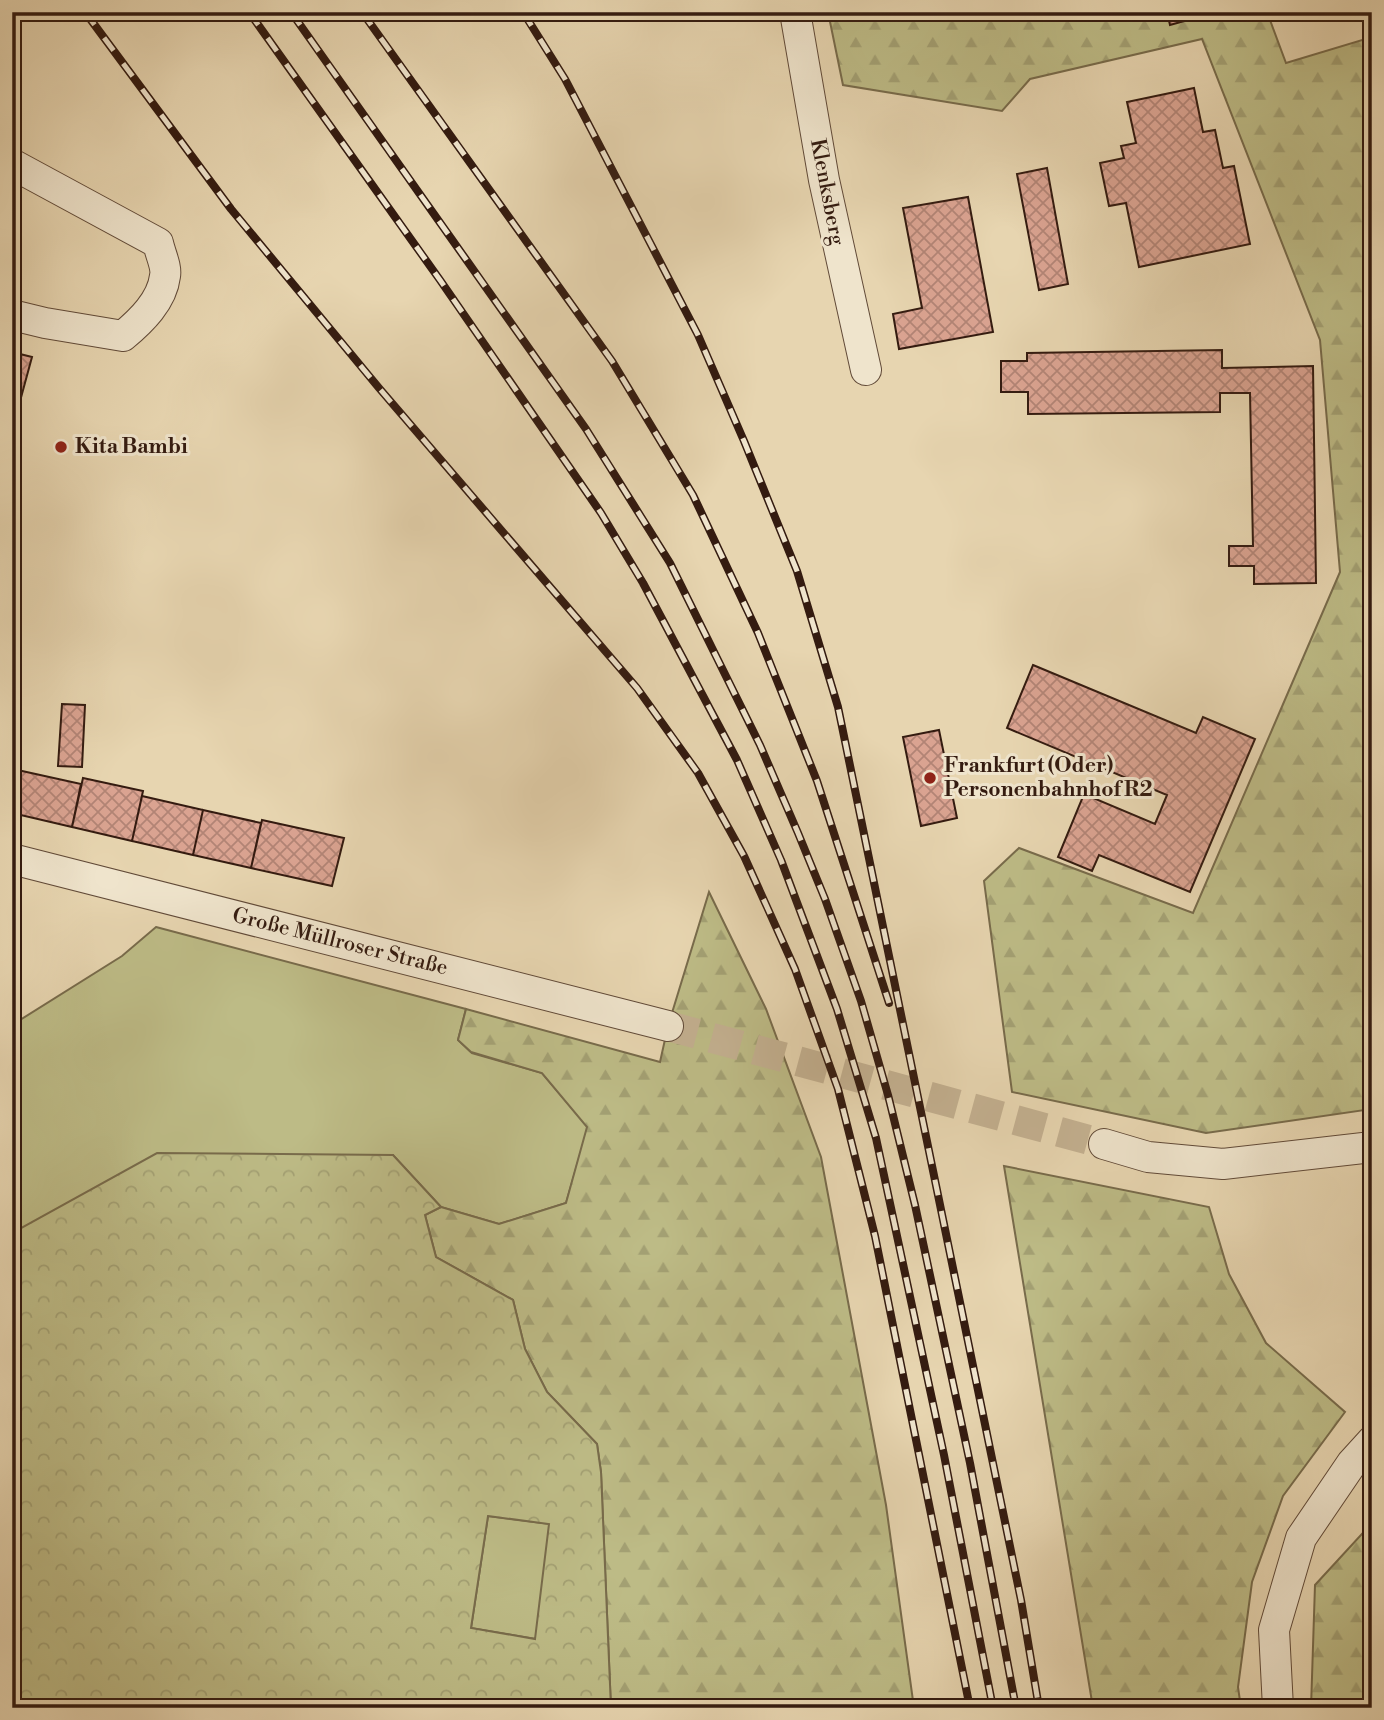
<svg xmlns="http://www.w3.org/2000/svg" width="1384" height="1720" font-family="'Libre Bodoni',serif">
<defs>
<pattern id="forest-firs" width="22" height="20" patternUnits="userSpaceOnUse" patternTransform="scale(1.75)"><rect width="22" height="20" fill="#bdbb86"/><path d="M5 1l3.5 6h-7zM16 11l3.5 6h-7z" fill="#a3a073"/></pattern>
<pattern id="park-crowns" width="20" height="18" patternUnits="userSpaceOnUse" patternTransform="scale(1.75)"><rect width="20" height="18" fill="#bdbb86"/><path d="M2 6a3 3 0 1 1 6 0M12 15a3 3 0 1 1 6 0" fill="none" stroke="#a3a073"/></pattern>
<pattern id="building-cross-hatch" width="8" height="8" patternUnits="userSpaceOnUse" patternTransform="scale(1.75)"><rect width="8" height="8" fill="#daa391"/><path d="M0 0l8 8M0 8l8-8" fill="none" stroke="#b28475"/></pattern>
</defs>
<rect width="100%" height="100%" fill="#e7d5b0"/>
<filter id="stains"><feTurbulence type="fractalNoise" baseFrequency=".00286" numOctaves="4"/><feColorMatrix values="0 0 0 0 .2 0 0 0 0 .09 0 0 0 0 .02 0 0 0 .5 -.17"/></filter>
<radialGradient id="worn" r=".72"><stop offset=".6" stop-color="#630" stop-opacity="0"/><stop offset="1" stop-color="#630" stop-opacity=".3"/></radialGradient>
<path fill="#bdbb86" stroke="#786b4b" stroke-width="2" d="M156,927L466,1009L458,1040L472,1053L542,1073L588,1127L566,1203L499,1224L441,1207L393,1155L12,1233V1025L122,956Z
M488,1516L550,1524L536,1639L471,1628Z"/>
<path fill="url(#forest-firs)" stroke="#786b4b" stroke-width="2" d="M828,12H1267L1286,63L1372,37V1109L1206,1133L1012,1092L984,881L1019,848L1193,913L1340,572L1320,340L1202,39L1030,79L1002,111L843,85Z
M709,892L766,1009L821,1157L886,1505L914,1708H611L601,1472L597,1444L547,1392L525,1349L513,1300L436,1257L425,1215L441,1207L499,1224L566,1203L587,1127L542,1073L471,1052L458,1040L466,1009L660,1062L668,1026Z
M1004,1166L1209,1207L1229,1274L1266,1343L1345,1412L1283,1496L1252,1582L1238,1687L1241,1708H1093Z
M1372,1523V1708H1311L1315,1585Z"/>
<path fill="url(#park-crowns)" stroke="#786b4b" stroke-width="2" fill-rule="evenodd" d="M157,1153L393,1155L441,1207L425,1215L436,1257L513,1300L525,1349L547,1392L597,1444L601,1472L611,1708H12V1233ZM488,1516L549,1524L535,1639L471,1628Z"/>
<path fill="url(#building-cross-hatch)" stroke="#341b10" stroke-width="2" d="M1167,12H1193L1195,18L1170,25Z
M1194,88L1203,132L1215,130L1223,168L1234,166L1250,244L1139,267L1126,203L1109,206L1100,163L1124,158L1121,146L1136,143L1127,102Z
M1047,168L1068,284L1039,290L1017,174Z
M968,197L993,332L899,349L893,314L922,308L903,208Z
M1222,350V368L1313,366L1316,583L1254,584V566H1229V546H1253L1250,393H1220V412L1028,414V392H1001V361H1027V353Z
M12,352L32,357L16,416H12Z
M1033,665L1196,733L1203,717L1255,739L1190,892L1099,855L1092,871L1058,857L1084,794L1155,824L1167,795L1007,728Z
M12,669H20L15,731H12Z
M62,704L85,705L82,767L58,766Z
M939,730L957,818L921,826L903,737Z
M13,769L81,784L72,827L12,813Z
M83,778L143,791L132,841L72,827Z
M142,796L203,810L193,855L132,841Z
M203,810L261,823L251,868L193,855Z
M262,820L344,838L332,886L251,868Z"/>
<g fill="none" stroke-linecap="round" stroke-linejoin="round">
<path stroke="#c3b090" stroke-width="30" stroke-dasharray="30 15" stroke-linecap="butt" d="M668,1026L1104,1144"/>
<defs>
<path id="minor" d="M795,12L824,180L866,370
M12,164L158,243C160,253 167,267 165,276C162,301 141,321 123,336L45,323L12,315
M12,859L668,1026
M1104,1144L1148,1157L1223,1164L1372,1147
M1278,1708L1274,1630L1301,1538L1352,1463L1372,1441"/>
</defs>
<use href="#minor" stroke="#614a38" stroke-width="32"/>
<use href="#minor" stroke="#efe4cc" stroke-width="30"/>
<defs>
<path id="rail" d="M85,12L231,209L379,388L637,688L698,773L744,856L795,969L838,1089L875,1236L970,1708
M249,12L440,280L601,513L643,583L737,760L781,860L837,1009L876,1138L944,1455L993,1708
M291,12L586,429L670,563L760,745L798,833L825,899L861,1001L888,1095L915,1205L970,1463L1016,1708
M362,12L612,361L693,495L758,633L817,781L889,1003
M523,12L565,79L698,335L744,441L797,571L838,707L1021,1600L1039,1708"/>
</defs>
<use href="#rail" stroke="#341b10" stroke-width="8"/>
<use href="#rail" stroke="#efe4cc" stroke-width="5" stroke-dasharray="16" stroke-linecap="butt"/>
</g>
<g fill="#8f2418" stroke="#efe4cc" stroke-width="2.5">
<circle cx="61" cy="447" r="7"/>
<circle cx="930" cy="778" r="7"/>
</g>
<g text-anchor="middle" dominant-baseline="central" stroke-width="6" stroke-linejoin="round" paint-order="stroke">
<g font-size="21" fill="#341b10" stroke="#efe4cc">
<text transform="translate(827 192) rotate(79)">Klenksberg</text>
<text transform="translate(340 942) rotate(14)">Große Müllroser Straße</text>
</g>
<g font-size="21" font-weight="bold" fill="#341b10" stroke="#efe4cc" text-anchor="start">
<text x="75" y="447">Kita Bambi</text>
<text x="944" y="766">Frankfurt (Oder)<tspan x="944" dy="24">Personenbahnhof R2</tspan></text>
</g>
</g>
<rect width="1384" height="1720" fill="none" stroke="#e7d5b0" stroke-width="42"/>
<rect x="14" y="14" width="1356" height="1692" fill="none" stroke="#341b10" stroke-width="3.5"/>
<rect x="21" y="21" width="1342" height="1678" fill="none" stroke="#341b10" stroke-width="2"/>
<rect width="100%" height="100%" filter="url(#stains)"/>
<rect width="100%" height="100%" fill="url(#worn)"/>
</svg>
